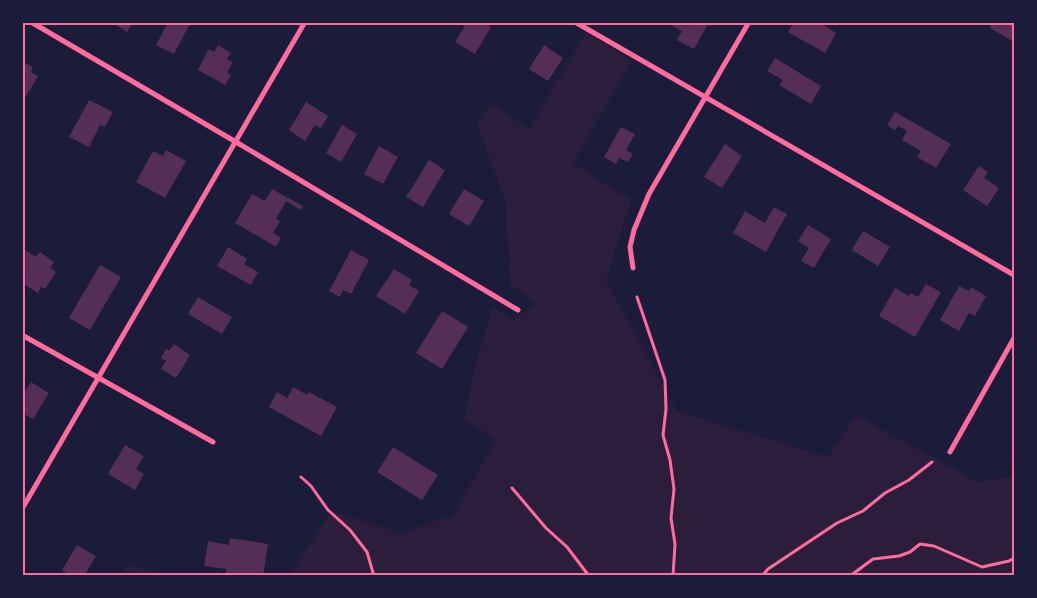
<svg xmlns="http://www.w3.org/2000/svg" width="1037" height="598" font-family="'PT Sans Narrow',sans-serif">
<rect width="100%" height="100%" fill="#1b1b3a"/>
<path fill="#2a1e3b" d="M586,33L632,60L573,163L631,200L606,281L677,411L828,457L856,415L978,482L1014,476V575L289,576L332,511L401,533L453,515L496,439L465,419L472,378L492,307L514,320L536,303L510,285L506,203L477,125L491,103L529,129Z
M127,564L166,575H120Z"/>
<path fill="#542f53" d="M112,22H133L127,32Z
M168,22H191L174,54L156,45Z
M459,22H484L491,27L475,54L455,42L465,26Z
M666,22H709L694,49L677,40L682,31Z
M794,22H819L836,33L825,53L788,32Z
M993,22H1014V42L990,28Z
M218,45L231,53L227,59L233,62L227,73L231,75L225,85L198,70L209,49L214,52Z
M544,45L563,58L548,81L529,69Z
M775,58L821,86L811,104L779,85L783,80L767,71Z
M22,61L33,67L31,72L38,76L22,103Z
M89,100L113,112L105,127L100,125L89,147L69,137Z
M306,102L328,116L321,128L315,125L305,141L289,130Z
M895,112L951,144L936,168L917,157L921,151L902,140L907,131L898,126L895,130L887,125Z
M342,125L357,134L341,162L326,153Z
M621,127L635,134L626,150L633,154L628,162L619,158L616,164L604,157Z
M725,144L742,156L722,188L704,177Z
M379,146L398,157L383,184L364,174Z
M166,150L186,161L165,198L136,182L153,151L163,156Z
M429,160L445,170L423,207L406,197Z
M979,166L988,172L984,178L999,188L987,206L963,190Z
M272,189L303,206L301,210L286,201L276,219L280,221L273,233L281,238L276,247L235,223L252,194L265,201Z
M464,189L484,201L469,226L449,214Z
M774,207L787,214L766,252L733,233L745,211L765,223Z
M808,225L831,239L814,268L801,261L809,248L798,241Z
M863,231L890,247L878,266L852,250Z
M228,247L247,259L244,264L258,272L251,285L217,266Z
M25,250L36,257L40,252L54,262L50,268L56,272L45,289L41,287L38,293L22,283L26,277L22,275V254Z
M351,250L369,260L351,294L343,290L340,297L329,291Z
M100,265L121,277L90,330L69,318Z
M394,269L412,280L409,285L419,291L405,314L376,296Z
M926,284L941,292L915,337L879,316L895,288L909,296L911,293L918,297Z
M959,286L969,291L971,287L986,296L975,316L969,313L959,331L940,320Z
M198,297L232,317L222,334L188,314Z
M442,311L468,327L442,369L416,353Z
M174,344L190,355L176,378L161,369L166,361L161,358L166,349L169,351Z
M31,382L49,393L33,419L22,413V396Z
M293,387L307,395L309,392L337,407L321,436L269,407L277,392L287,398Z
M125,445L144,456L136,469L144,474L135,490L108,474Z
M393,447L438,475L422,500L377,472Z
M230,538L268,544L263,576H225L226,569L204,566L208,541L229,545Z
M77,545L96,556L84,576H71L62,570Z"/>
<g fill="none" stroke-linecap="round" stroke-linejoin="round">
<path stroke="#ff6b9d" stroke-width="3" d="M637,297L665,380L666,409L663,435L670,460L674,489L671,518L675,544L673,576
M301,477L311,486L328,510L350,530L367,552L374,576
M512,488L546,528L567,547L589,576
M762,576L768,569L837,523L863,511L885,493L909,480L932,462
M850,576L873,559L899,556L910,552L920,544L934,546L982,567L1009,561L1014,558"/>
<path stroke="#ff6b9d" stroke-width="5" d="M31,22L236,142L518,310
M575,22L1014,275
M633,268L630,247L634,230L649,194L749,22
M22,335L213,442
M950,452L1014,338
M22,509L305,22"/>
</g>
<rect width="1037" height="598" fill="none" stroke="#1b1b3a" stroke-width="48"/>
<rect x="24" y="24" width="989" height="550" fill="none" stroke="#ff6b9d" stroke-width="2"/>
</svg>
